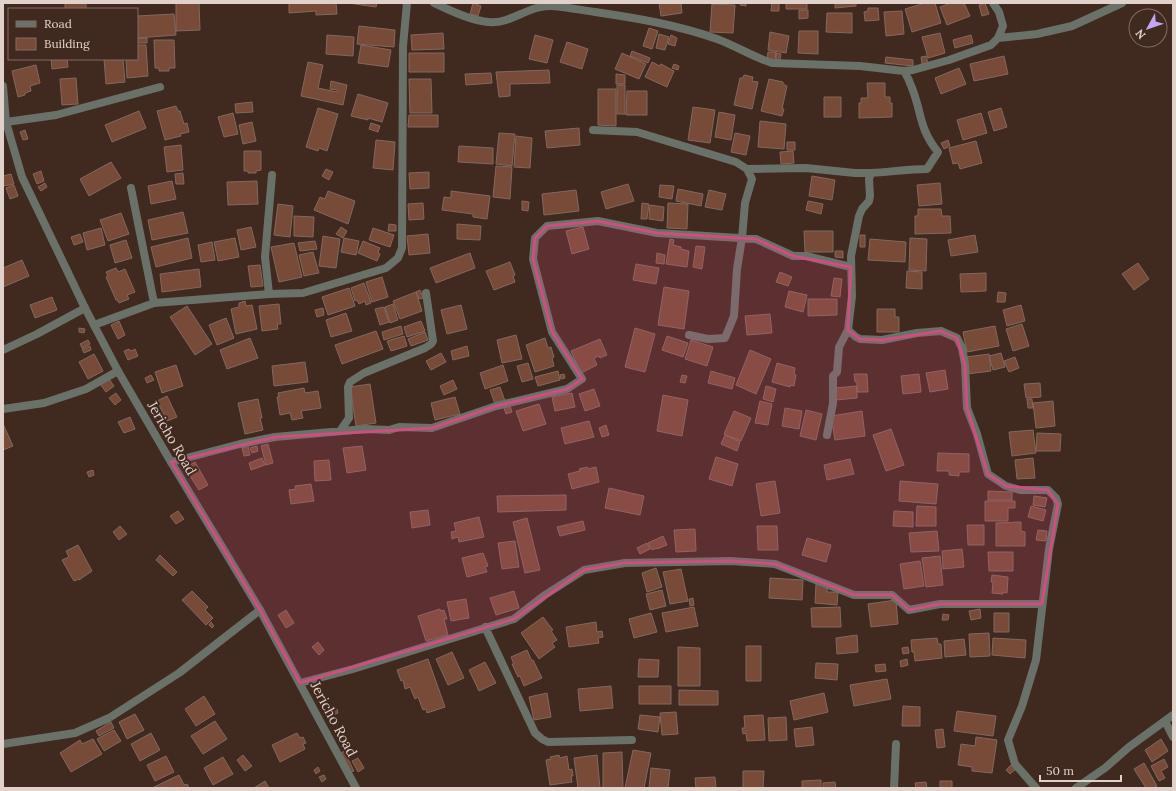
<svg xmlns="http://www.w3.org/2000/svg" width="1176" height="791" font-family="Lora,serif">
<rect width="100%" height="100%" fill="#40291f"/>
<path fill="#774b38" stroke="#83685d" d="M65,3H86V9H65Z
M176,3H199L200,30L176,31Z
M289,3H336L337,14L316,15V11L289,13Z
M348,3H377L376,7Z
M473,3L481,6L478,16L470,14Z
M659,3H681L682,13L661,16Z
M741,3H746V6L740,5Z
M772,3H779V11H771Z
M786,3H807V9H786Z
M835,3H856V6L835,8Z
M925,3H935L941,23L912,32L905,9Z
M951,3H964L970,16L947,25L940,7Z
M985,3L989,14L982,16L979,5Z
M712,4L735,5L733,33L710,32Z
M868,8H878L879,20L865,21L864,12L868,11Z
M799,10H808V18L799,19Z
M902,11L904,34L886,36L884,12Z
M827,13H852V33L826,32Z
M174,14L176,35L137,38V16Z
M359,26L395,30L394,47L357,44Z
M649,28L658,31L652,49L643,46Z
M799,31H818V54L798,53Z
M770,32L789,36L786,53L768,50Z
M443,33L444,49L412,50L411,35Z
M940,33L945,53L928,58L922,37Z
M659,34L669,37L665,50L656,48Z
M327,35L354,37L353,56L326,54Z
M535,35L553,40L547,63L529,59Z
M671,35L677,38L675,46L668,44Z
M971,35L973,43L955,48L953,40Z
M137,38H147V43H137Z
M154,40H174L175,68H169V71H159V68H155Z
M567,42L588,49L582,69L560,62Z
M137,45H146L148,76L127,78L126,59H137Z
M361,45L391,50L388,67L358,63Z
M632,51L650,58L648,63L630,56Z
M768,52H776L775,61L767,60Z
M409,53H444V72H409Z
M622,53L646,64L639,79L615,69Z
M776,53L781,54L780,60H776Z
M926,56L928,63L922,64L921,57Z
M1004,56L1008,74L974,81L970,64Z
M886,57L913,60V66L885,63Z
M51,59H67L68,67L52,69Z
M104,59H123L125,82L106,84Z
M308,62L323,65L318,88L337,92L338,90L330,89L331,81L347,85L343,105L301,96Z
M652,62L660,66L661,64L674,71L667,87L645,77Z
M674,64L679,66L678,70L672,68Z
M36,65L40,83L30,86L31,91L25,93V95L18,97L12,71Z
M959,68L966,84L941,94L935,78Z
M549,70L550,83L510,84V96L499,97L496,72Z
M491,73L492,83L466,85L465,74Z
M616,74L625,75V84H616Z
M744,75L753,77L752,81L758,82L752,109L734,105L740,78H743Z
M76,78L78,104L62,105L60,79Z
M409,79H431L432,113H410Z
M769,79L783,82V84L787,86L782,109H784L782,116L761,111Z
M867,83H885V97H890V103H892V117L859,118V103H861V98H868Z
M617,85H625V114H617Z
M598,89H616V126L598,125Z
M627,91H647V115H626Z
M358,94L388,103L382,122L368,118V120L351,116Z
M824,97H841V117H824Z
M252,102L253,112L236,113L235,104Z
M176,106L178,111H180L184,124L187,123L189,132L180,134L181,136L165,140L157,111Z
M693,107L715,110L710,143L688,140Z
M318,108L338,114L327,151L319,148L318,151L306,147Z
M1001,108L1007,127L994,131L988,112Z
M139,111L146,128L112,142L105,125Z
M719,112L735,115L731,140L715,137Z
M233,113L238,134L224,137L218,117Z
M981,113L987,133L963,140L957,120Z
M409,115H438V127H408Z
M760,121L786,124L784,149L758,147Z
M252,122L256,141L243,144L239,125Z
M371,123L380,126L378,132L369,129Z
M579,128L580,145L547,148L545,131Z
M25,130L28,139L23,140L20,132Z
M499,133L515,134L512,166L496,164Z
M735,133L750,136L746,155L731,152Z
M516,136L532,138L530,168L514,167Z
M376,140L395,142L393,170L373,168Z
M948,140L950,146L944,149L941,143Z
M976,141L982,163L960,169L958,163L953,164L949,148Z
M787,142H795V150H787Z
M181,145L183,170L167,172L164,147Z
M459,146L493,148V164L458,162Z
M244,151H261V170L256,171V173H248V171H244Z
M793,151L794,163L781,164L780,152Z
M111,162L121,178L89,196L80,179Z
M496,166L512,167L510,199L493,197Z
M326,169L333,172L329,180L322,176Z
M41,171L44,181L37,184L33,174Z
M429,172V188L410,189L409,173Z
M183,173L184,184H176L175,174Z
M11,174L14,184L4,186L3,176Z
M812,176L835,180L832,200L809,196Z
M172,181L176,199L151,204L148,186Z
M257,181L258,204L228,205L227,182Z
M45,183L47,187L41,191L38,187Z
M940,183L942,204L919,206L917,185Z
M628,184L634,201L606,209L601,192Z
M14,185L18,196L10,199L6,188Z
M660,185L674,186L672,199L659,197Z
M678,189L703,194L701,206L676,201Z
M576,190L579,211L544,215L542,194Z
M709,190L726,194L722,210L705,207Z
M328,191L355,201L348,224L314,210L320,197L325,199Z
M451,191L490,196L487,219L473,217V214L442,210L444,197L451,198Z
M522,201L529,202L528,211L522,210Z
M808,201L823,204L821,214L806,210Z
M423,203L424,219L409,220L408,204Z
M642,203L649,204L647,219H641Z
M668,203L688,204L687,229L667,228Z
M278,204L293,206L290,237L274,235Z
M650,205L664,207L663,221L649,219Z
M918,209H941L942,216H950L951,233L915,234V216H918Z
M183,212L188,233L152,240L148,220Z
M121,213L129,234L108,241L100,220Z
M294,216L314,217L313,237L294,236Z
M389,224L396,225V231H388Z
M457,224L481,226L480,240L457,239Z
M251,227L256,247L241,250L237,230Z
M341,227L347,231L343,238L336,234Z
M583,227L589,249L572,254L566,231Z
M101,228L105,245L87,250L83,233Z
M373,228L394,235L390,247L369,240Z
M804,231H833V252H805Z
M80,234L83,242L74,245L71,237Z
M428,234L430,253L409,255L407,236Z
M860,235H865V247H860Z
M975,235L978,252L951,256L948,240Z
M323,236L340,239L336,268L319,266Z
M188,238L192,258L156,267L151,247Z
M235,238L239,257L218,261L214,242Z
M344,238L359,241L356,255L341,252Z
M910,238L927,239L926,271L909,270Z
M670,239L674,240L673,245L681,247V249L689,251L687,267L666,264Z
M870,239L906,242L905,262L868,260Z
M126,240L132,258L115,263L110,245Z
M315,241L317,249L300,251L298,243Z
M363,241L380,248L378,252L380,254L377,261L358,253Z
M212,242L215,260L201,262L198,245Z
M294,243L302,277L279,282L271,247Z
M696,246L705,247L702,269L693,267Z
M835,251H843V258L835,257Z
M313,252L319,273L304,276L299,255Z
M470,253L475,268L436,283L430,268Z
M657,253L665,255L664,264L656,263Z
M22,260L29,276L3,287V268Z
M510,262L515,275L513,276L515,282L494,290L486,271Z
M1138,263L1149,279L1134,290L1122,274Z
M636,264L659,268L656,284L633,280Z
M260,265L263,286L251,287L248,266Z
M116,268L118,272L125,269L135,292L127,295L129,299L119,303L117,300H116L106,277L108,276L106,272Z
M199,269L201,287L162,292L160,274Z
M907,271L922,272V289L906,288Z
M780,272L792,277L788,286L776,282Z
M986,273V291L961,292L960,274Z
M382,277L388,297L372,302L366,282Z
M834,278L842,279L840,297L831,296Z
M364,283L371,303L366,305L365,301L359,304L357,300L355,301L351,288Z
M664,287L689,291L684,329L658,325Z
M349,288L355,306L328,315L322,297Z
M420,290L423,298L419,299L416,292Z
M789,291L807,295L803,312L785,307Z
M416,292L422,311L400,319L393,301Z
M998,292L1006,293L1005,302H997Z
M52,297L57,310L35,318L30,305Z
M808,299H837V315L808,316Z
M245,301L246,306L252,305L257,329L236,334L231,309L239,307V303Z
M279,304L281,324H277L278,329L262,331L259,306Z
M393,304L398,320L390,323L385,307Z
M461,305L467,329L447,334L441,310Z
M1021,305L1025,321L1007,326L1003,310Z
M187,306L212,344L195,355L170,317Z
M384,307L389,322L380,325L375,309Z
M323,308L324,315L317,317L315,310Z
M877,309H895V317H899V332H877Z
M346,313L352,331L331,337L326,320Z
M770,314L772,333L747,335L745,316Z
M226,318L234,338L217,345L209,325Z
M119,321L125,335L118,339L111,325Z
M421,321L425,331L407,337L404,327Z
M1022,324L1029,346L1013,351L1006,329Z
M401,326L403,334L384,340L382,332Z
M995,326L999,346L967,352L963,332Z
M79,328L85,329L84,333L79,332Z
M635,328L655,334L645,372L625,367Z
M376,331L383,349L342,364L335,345Z
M425,332L428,340L411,346L408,339Z
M516,335L522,359L502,363L497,340Z
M404,336L407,346L391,351L387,341Z
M667,336L688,343L683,357L662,350Z
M250,338L258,358L227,369L220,350Z
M545,338L548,348L551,347L554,357L552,358L554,366L535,372L526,345Z
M600,339L607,355L600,358L599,356L594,358L597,365L581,373L571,351Z
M88,340L90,344L82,348L80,344Z
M691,340L713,347L707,366L685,359Z
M90,346L91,350L84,353L82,349Z
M467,346L469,356L453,360L451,351Z
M129,349L131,351L135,349L138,356L128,360L124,351Z
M750,350L771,359L756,394L736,385Z
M441,353L446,362L431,370L426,361Z
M1001,353L1005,367L993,370L989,356Z
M94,354L103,371L88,379L79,362Z
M989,354L991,371L967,374L966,357Z
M1015,357L1019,368L1009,372L1004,361Z
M305,362L308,382L274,386L272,366Z
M528,363L533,379L522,382L517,366Z
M777,363L795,368L794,374L796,375L794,386L791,385L790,387L772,382Z
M176,365L183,386L162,393L155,372Z
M503,365L508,381L485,389L480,373Z
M945,370L948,389L930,392L926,373Z
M558,371L560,380L538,386L535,377Z
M711,371L735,378L732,389L708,383Z
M564,374L565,378L561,379L560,375Z
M854,374H867L868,392H857V382H855Z
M919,374L921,392L903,394L901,376Z
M151,375L154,380L147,383L145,378Z
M682,375L687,376L685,383L680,382Z
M109,379L114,386L106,392L101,385Z
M453,380L457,389L444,395L440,386Z
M1040,383L1041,397L1026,398L1024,384Z
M370,384L376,423L356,426L350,387Z
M766,386L776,389L773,402L763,399Z
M857,386V398L836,400L835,388Z
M500,387L505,401L495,404L490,390Z
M304,388L305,393L318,391L321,408L301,411L303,418L292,420L290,413L280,415L277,397H279L278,393Z
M594,389L600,406L585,411L579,394Z
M116,393L121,400L115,405L109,398Z
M572,393L575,407L555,411L552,397Z
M663,395L688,400L682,436L657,431Z
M167,396L177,417L167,421L157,401Z
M455,397L460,414L435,420L431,403Z
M258,399L262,418H260L263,430L245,434L238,403Z
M1027,399H1032L1033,408H1028Z
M760,401L772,404L768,425L755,423Z
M1053,401L1055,426L1036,428L1033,403Z
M539,404L546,424L523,431L516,411Z
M510,406L512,412L506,414L504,408Z
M785,408L802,411L799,429L782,426Z
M806,410L822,414L816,440L800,436Z
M734,411L751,418L741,441L724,434Z
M862,411L865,436L835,440L831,416Z
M130,417L135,429L124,433L118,422Z
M589,421L594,437L565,444L561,428Z
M3,424L13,446L3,450Z
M606,425L609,435L602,437L599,428Z
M891,429L904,465L886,471L873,435Z
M1033,430L1036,453L1012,456L1009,432Z
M1037,433L1061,434L1060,451H1036Z
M725,435L740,442L737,451L721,444Z
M268,444L273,463L266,465L261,446Z
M248,446L250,455L244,456L242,448Z
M257,446L258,451L252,453L250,448Z
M362,446L366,470L347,473L343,448Z
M938,453L969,454V472H959V476L949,475V471H937Z
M716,457L738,464L732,486L709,479Z
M262,458L265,465L251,470L249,463Z
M1033,458L1035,478L1017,479L1015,460Z
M850,459L854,474L827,480L824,465Z
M329,460L331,480L315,481L314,461Z
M195,462L208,485L199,490L185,468Z
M587,467L588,469L596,467L599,482L572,489L568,474L580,471L579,469Z
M93,470L94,475L89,477L87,472Z
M775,481L780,513L761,516L756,484Z
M900,481L938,484L936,504L899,501Z
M311,484L314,501L291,504L289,490L296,489L295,486Z
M609,488L644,496L640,515L605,508Z
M988,491L1012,492V500H988Z
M566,495V510L498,512L497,496Z
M1034,496L1047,498L1045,507L1033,505Z
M985,501H1015V508H1008V521H985Z
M917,506L936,507V526H916Z
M1031,506L1046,510L1043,521L1028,517Z
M428,510L430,525L412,528L410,512Z
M178,511L184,519L176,524L170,516Z
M894,511L913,512V527L893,526Z
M479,517L484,537L459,542L458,537L452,539L451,532L456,531L454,523Z
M527,518L540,570L525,573L513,522Z
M583,521L585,530L560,536L557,527Z
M1021,522V531L1025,532V546H996V523Z
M967,525H984V545H968Z
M120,526L127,534L119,540L113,532Z
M757,526H777L778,550H758Z
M695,529L696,551L676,552L674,530Z
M1038,530L1047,531L1046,541L1036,540Z
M937,531L939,551L911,552L909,533Z
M663,536L667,545L657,549V548L652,550L648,543Z
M807,538L831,545L826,562L802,555Z
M515,541L519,567L502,569L498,543Z
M647,543L650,549L640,554L637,548Z
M78,545L92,571L79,580V579L74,581L62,560L69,557L66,551Z
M962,549L964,567L943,569L942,551Z
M988,552H1013V571H989Z
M483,553L488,566L485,567L487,572L467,577L462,558Z
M160,555L177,572L173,576L156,560Z
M940,556L943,585L926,587L922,558Z
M920,561L924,586L904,589L900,564Z
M656,568L662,587L647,592L642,573Z
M681,569L688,601L670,604L663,572Z
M992,575L1008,577L1007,593L1003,592V594L992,593L993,582H991Z
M770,578L803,580L802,600L769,598Z
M816,584L828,585L827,592H838L837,605L815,603Z
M662,590L666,606L650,610L646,594Z
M192,591L208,607L205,610L213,618L206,625L182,600Z
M514,591L519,608L496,615L490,598Z
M693,598L694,605L690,606L689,599Z
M466,599L469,618L451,621L447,602Z
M896,600L898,624L871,627L868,604Z
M694,607L698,626L666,632L662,613Z
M840,607L841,627H812L811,608Z
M440,609L441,611L444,610L447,619H444L448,635L426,641L418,616Z
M980,609L981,618L971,620L969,611Z
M286,610L294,623L286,628L278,615Z
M651,613L657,632L634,638L629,619Z
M994,613H1009V632H994Z
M943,614L949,615L948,620H942Z
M543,617L553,630L551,631L557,640L552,643L555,647L539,659L521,633Z
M211,622L214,626L212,628L209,625Z
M596,622L597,632L602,631L603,637L598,638L599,643L569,647L566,627Z
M989,633L990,656L970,657L969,634Z
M857,635L858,652L837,654L836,638Z
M937,638L938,644H941L942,658L915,661L914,652H912L911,640Z
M993,638L1026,640L1025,658L992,655Z
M964,639L966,655L945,657L944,641Z
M318,642L324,650L319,655L312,647Z
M746,646H761V681H746Z
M678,647L700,648V686H678Z
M908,647L909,653L903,654L902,648Z
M527,650L532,661L533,660L542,678L524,686L520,676L518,677L512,664H514L511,657Z
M452,652L464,678L448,685L436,659Z
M428,659L445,707L427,713L426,709L423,710L418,697L415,699L410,687L405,689L403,680L401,681L397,670Z
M639,659L659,660L658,677H638Z
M907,659L908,665L901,667L900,661Z
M485,662L496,683L479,691L469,670Z
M816,663L838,664L837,680L815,678Z
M885,664L886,671L876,672L875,665Z
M887,679L891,699L854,706L850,685Z
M611,686L613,708L580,711L578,689Z
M639,686H671V704H639Z
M679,690L718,691V705H679Z
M547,693L551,717L534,720L529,697Z
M824,693L828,712L794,720L790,701Z
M204,696L215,714L196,726L185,709Z
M903,706L920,707V726H902Z
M337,709L338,713L333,715L331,711Z
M957,711L996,716L993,736L954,731Z
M676,712L678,734L662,735L660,713Z
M135,714L144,730L127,739L119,722Z
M640,715L660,717L658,732L638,729Z
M763,715L765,740L747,741L746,733L743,734L742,728H745L744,716Z
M786,717L787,740L769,741L768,718Z
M215,721L227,739L203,754L191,736Z
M111,722L114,728L99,736L96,731Z
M812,727L814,745L796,747L794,729Z
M943,729L945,747L937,748L935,730Z
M114,730L121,741L104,751L97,739Z
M151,733L160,750L140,761L131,744Z
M297,733L300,738L303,737L306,743L303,744L305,749L280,762L272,745Z
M976,737L997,740L992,773L972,771V767L958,765L961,744L975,746Z
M93,739L102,754L71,772L60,753L80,740L82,744Z
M1161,739L1168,751L1152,762L1145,750Z
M633,750L651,753L644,788H625Z
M344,751L354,771L350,772L341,753Z
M622,752L623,788H603V753Z
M243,755L252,766L245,771L237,760Z
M559,755L560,758L567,756L569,770L572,769L573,776H571L572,782L550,785L546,760L551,759L550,757Z
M597,755L600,788H578L574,758Z
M166,756L174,772L155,781L147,765Z
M223,757L233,774L213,785L204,768Z
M358,758L364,768L358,772L352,761Z
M1164,759L1168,767L1161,771L1165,778L1159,781L1151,766Z
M1144,763L1157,786L1153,788H1146L1134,769Z
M1012,764L1016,769L1010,774L1006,770Z
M318,767L320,771L316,774L314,770Z
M651,768L670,770L668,788H649Z
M743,771H764L763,788H743Z
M179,775L184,785L187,784L189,788H152Z
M324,775L326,779L322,782L319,777Z
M715,777L716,788H696L695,778Z
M821,780V788H802V781Z
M265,781L269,788H254Z
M940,781H952V788H940Z
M835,782L836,788H823V783Z
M926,782L927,788H916L915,783Z"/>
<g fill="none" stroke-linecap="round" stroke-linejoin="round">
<path stroke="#697168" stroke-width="8" d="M434,3C453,12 485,28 506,20C521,15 536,5 552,6C566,7 581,10 595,12C636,18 678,25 717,39C736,46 753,57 772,63L860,66L904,71L913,70L949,60L991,45L998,38L1003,26L999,12L993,3
M998,38L1037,34L1072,26L1122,3
M904,71C907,76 910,82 912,88C922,113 919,129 938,152L927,169C908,169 890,172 871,173L869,179L870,196L869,201L862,209L859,216L851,256L852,296L848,330L856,337L860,339L882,340L917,333L941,331L957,338L962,348L965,364L967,408L977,434L988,474L1006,486L1020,490H1048L1056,498L1058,504L1049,549L1036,660L1022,706L1008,740L1015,764L1036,788
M3,121L6,122L56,115L160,87
M593,130L637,132L736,162L747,169L752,179L745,203L742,238L737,269L734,316L725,338L708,339L689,335
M747,169L806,168L855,173H871
M131,188L154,303
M269,294L265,257L272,175
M94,325L154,303L269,294L303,293L386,268L398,258L402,248L403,46L407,3
M3,350L37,334L85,308
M3,409L44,403L86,389L118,371
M340,431L349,418L348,387L350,382L364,373L425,348L431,344L433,341L426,293
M827,435L833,403V376L837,372L839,347L848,330
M171,462L240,444L275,437L365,429L389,430L399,427L432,428L496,406L567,389L582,379L552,332L533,259L535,238L547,226L598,221L657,233L756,239L793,256H806L851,267
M485,627L535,733L542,739L548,742L632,740
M300,683L353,669L514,619L545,595L584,570L625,563L731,561L775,564L854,595H892L909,610L940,604H1042
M1165,721L1173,737
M3,744L75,733L109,718L179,673L260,610
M894,788L896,744
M1076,788L1105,768L1129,747L1173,715"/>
<path stroke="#697168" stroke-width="8" d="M3,86L6,122L22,177L85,308L118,371L171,462L260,610L356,788"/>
</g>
<path fill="#cb507d" fill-opacity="0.2" stroke="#cb507d" stroke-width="3" stroke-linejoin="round" d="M598,221L657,233L756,239L793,256L851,267L848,330L860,339L882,340L941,331L957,338L965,364L967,408L988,474L1006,486L1048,490L1058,504L1042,604H940L909,610L892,595H854L775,564L731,561L625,563L584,570L514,619L300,683L260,610L171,462L275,437L432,428L496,406L567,389L582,379L552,332L533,259L535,238L547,226Z"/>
<g text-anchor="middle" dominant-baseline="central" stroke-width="4" stroke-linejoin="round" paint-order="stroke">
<g font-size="14" fill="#e1d1cb" stroke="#40291f">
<text transform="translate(172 438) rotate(60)">Jericho Road</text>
<text transform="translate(334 719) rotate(62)">Jericho Road</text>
</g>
</g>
<rect width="1176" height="791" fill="none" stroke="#e1d1cb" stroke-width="8"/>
<rect x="8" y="8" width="130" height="52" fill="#40291f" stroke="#806c64"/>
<rect x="16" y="21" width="20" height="6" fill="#697168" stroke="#806c64"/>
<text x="44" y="28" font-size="12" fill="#e1d1cb">Road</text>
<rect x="16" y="38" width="20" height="12" fill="#774b38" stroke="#806c64"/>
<text x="44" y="48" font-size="12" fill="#e1d1cb">Building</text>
<g transform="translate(1148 28) rotate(230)"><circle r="19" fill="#40291f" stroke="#806c64"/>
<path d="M0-3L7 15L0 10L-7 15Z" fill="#c4a7f1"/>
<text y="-6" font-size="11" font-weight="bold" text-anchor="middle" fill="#e1d1cb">N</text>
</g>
<path d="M1040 775v6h81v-6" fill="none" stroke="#e1d1cb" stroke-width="2"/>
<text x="1046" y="775" font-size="12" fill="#e1d1cb" stroke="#40291f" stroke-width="3" paint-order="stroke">50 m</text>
</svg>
